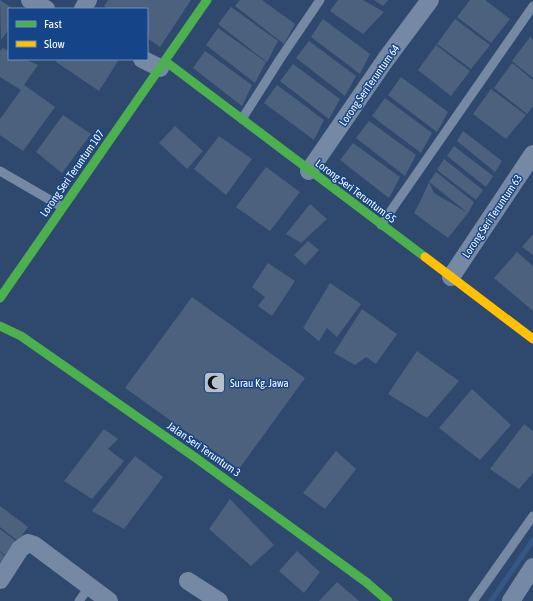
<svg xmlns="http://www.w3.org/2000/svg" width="533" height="601" font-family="'Asap Condensed',sans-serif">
<rect width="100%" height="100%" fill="#2f496e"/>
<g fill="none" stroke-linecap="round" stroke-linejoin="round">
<path stroke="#345788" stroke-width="5" d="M491,601L533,540"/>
</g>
<path fill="#4c617e" d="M0,0L13,9H9V29L1,40Z
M108,0H191L160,47L147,38V9H108L104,6Z
M240,0H262L295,24L284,44L235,6Z
M338,0H363L384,12L363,34L330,11Z
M374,0H388L383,6Z
M470,0H485L510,19L491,43L457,17Z
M231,7L278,41L267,62L218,24Z
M323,19L370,54L360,74L311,37Z
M455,19L490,45L471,69L437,44Z
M218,28L266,62L255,83L206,45Z
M530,37L533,39V78L512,61Z
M309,41L356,76L345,96L296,58Z
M436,45L470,71L451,96L418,70Z
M3,48L9,51V59H25L38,65L24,85L55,107L23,151L0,135V119L21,90L0,77V51Z
M205,51L252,85L242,106L193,68Z
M58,59H115L118,61L99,91L56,62Z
M512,63L533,80V106L527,114L494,88Z
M293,64L340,99L329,119L280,81Z
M401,77L448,112L437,132L388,95Z
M277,85L324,120L314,140L264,103Z
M491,89L526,115L506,139L473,114Z
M385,98L432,133L421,153L372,116Z
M63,115L91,134L62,173L36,152Z
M369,121L416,155L405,176L356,138Z
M175,126L203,151L187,169L159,143Z
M463,131L502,161L495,172L457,141Z
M219,136L252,159L226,195L194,169Z
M353,143L400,177L389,198L340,160Z
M454,146L493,176L486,187L447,156Z
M444,159L483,190L476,200L437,170Z
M266,167L300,192L270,231L236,207Z
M436,172L474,202L468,213L429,182L434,193L468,213L448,238L414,213L421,200L429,182Z
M310,204L327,219L301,243L286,234Z
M533,234V255L522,247Z
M308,241L319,250L305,265L294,255Z
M517,252L533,266V311L494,278Z
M268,263L295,281L272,316L258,306L265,297L252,287Z
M330,283L361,304L337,337L327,328L319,341L303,328Z
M192,297L305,378L239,469L125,388Z
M362,309L397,334L376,364L366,357L355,365L334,353Z
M417,351L459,381L427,418L388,394Z
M472,389L511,425L480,460L439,428Z
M524,424L533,431V473L519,489L490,469Z
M104,429L118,439L108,449L124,461L92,499L64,481Z
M336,451L356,469L325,509L303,493Z
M135,456L163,477L124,529L92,511Z
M230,499L274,545L251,566L209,529Z
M0,506L28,527L18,541L0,527Z
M0,529L16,541L5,555L0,551Z
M297,551L320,572L304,593L279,571Z
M0,552L5,556L0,563Z
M337,582L359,601H319Z"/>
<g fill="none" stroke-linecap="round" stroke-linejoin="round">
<path stroke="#7689a4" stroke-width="9" d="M242,119L280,59L320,0
M0,171L62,207
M381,225L533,6
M79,601L89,587
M473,601L533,516"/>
<path stroke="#7689a4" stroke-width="18" d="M30,0L46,9
M83,9L88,0
M142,59L160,68
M309,171L386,59L430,0
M451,277L533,154
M0,580L20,549L28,543L34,545L109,601
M188,581L219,601
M511,601L533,567"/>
<path stroke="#4caf50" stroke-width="9" d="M165,61L425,257
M0,298L207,0
M0,326L21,336L196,458L366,582L388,601"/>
<path stroke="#ffc107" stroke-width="9" d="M425,257L533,339"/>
</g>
<defs>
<symbol id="mosque-square" viewBox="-11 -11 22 22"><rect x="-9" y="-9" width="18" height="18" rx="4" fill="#b6bfcc" stroke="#154488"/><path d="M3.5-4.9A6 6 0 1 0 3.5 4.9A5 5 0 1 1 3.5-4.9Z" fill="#111"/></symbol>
</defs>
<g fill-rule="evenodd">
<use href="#mosque-square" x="202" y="370" width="25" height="25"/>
</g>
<g text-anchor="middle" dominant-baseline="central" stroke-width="3" stroke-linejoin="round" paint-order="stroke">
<g font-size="11" fill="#fff" stroke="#154488">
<text transform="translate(369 85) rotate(-55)">Lorong SeriTeruntum 64</text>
<text transform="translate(72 173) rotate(-55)">Lorong Seri Teruntum 107</text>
<text transform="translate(356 191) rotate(37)">Lorong Seri Teruntum 65</text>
<text transform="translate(492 216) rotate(-56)">Lorong Seri Teruntum 63</text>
<text transform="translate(204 449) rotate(35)">Jalan Seri Teruntum 3</text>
</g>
<g font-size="11" fill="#fff" stroke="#154488" text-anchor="start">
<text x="230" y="383">Surau Kg. Jawa</text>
</g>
</g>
<rect x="8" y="8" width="140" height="52" fill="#154488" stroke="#738fb8"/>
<rect x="16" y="21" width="20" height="6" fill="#4caf50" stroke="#738fb8"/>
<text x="44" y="28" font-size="12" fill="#ffffff">Fast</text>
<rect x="16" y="41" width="20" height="6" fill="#ffc107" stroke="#738fb8"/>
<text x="44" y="48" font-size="12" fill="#ffffff">Slow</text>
</svg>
